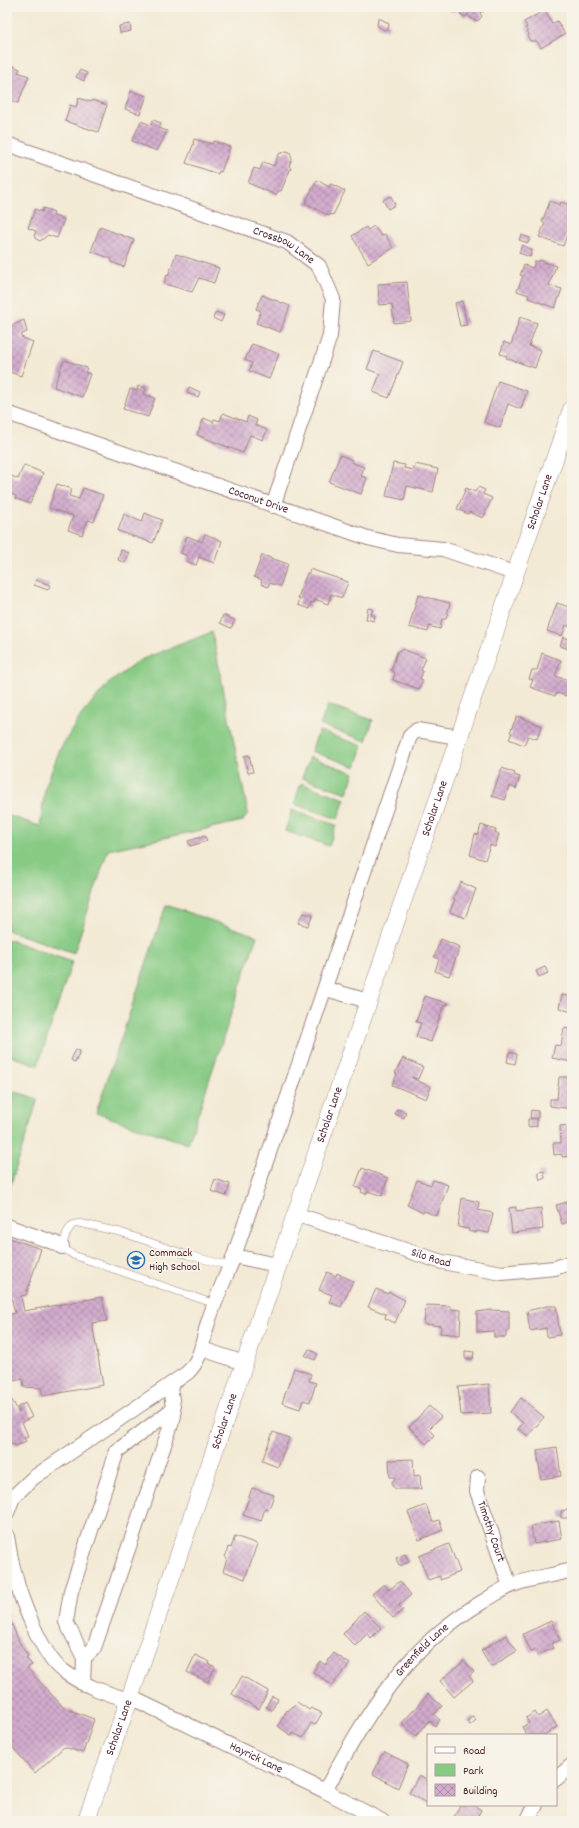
<svg xmlns="http://www.w3.org/2000/svg" width="579" height="1828" font-family="Dekko,sans-serif">
<defs>
<pattern id="building-cross-hatch" width="8" height="8" patternUnits="userSpaceOnUse"><rect width="8" height="8" fill="#d2accd"/><path d="M0 0l8 8M0 8l8-8" fill="none" stroke="#ac8ba7"/></pattern>
</defs>
<rect width="100%" height="100%" fill="#f7f3e8"/>
<filter id="ink" filterUnits="userSpaceOnUse"><feTurbulence type="fractalNoise" baseFrequency=".025" numOctaves="2"/><feDisplacementMap in="SourceGraphic" scale="8" xChannelSelector="R" yChannelSelector="G"/><feConvolveMatrix kernelMatrix="1 2 1 2 8 2 1 2 1" color-interpolation-filters="sRGB"/></filter>
<filter id="wash" filterUnits="userSpaceOnUse"><feTurbulence type="fractalNoise" baseFrequency=".012" numOctaves="4" result="noise"/><feDisplacementMap in="SourceGraphic" scale="16" xChannelSelector="R" yChannelSelector="G"/><feGaussianBlur stdDeviation="0.9" result="paint"/><feColorMatrix in="noise" values="0 0 0 0 0 0 0 0 0 0 0 0 0 0 0 0 0 1.4 0 .05"/><feComposite in="paint" operator="in"/></filter>
<g filter="url(#wash)">
<rect width="100%" height="100%" fill="#f3ead5"/>
<path fill="#87ca84" stroke="#687458" d="M212,632L248,813L243,821L108,850L74,953L7,930V815L40,826L45,788L60,749L82,714L108,684L140,660Z
M328,705L373,720L366,741L320,725Z
M319,731L363,746L356,767L311,751Z
M310,757L354,773L347,793L302,778Z
M301,783L345,799L338,819L294,804Z
M292,810L336,825L329,846L285,831Z
M166,905L257,936L188,1144L96,1113Z
M7,939L72,962L38,1065L7,1055Z
M7,1089L38,1099L7,1196Z"/>
<g id="blocks">
<path fill="url(#building-cross-hatch)" d="M447,7H486L483,12L481,11L480,14L482,16L479,20L475,21L467,15L466,17L460,14L461,12L457,10L453,12L448,9Z
M545,10L552,24L557,21L565,34L541,48L537,41H530L528,37L529,34L525,28L527,27L524,22Z
M378,19H381L388,23L389,25L388,29L384,30L377,26Z
M130,24L131,31L120,33L119,26Z
M11,65L20,69L18,72L29,76L18,103L7,99V67L10,68Z
M80,70L87,73L84,81L76,77Z
M131,91L147,96L140,114L125,109Z
M79,98L91,102L92,100L107,105L98,132L65,121L70,105L76,107Z
M153,120L161,123L159,128L167,131L157,151L132,141L141,121L151,125Z
M194,139L212,144L214,141L230,147L221,172L219,171L218,174L186,163L194,143H193Z
M286,151L290,152L292,159L289,166L291,168L281,191H278L276,195L248,183L254,168L260,170L263,162L274,166L279,154Z
M317,180L329,187L331,184L345,191L333,215L331,214L329,216L305,203Z
M391,196L395,205L388,209L383,200Z
M550,201L560,205L561,202L572,206V228L570,227L563,246L539,237L545,223L542,222Z
M43,208L54,212L53,216L64,219L57,238L48,235L40,241L36,239L34,236L36,231L28,228L35,209L42,212Z
M374,226L381,236L385,234L393,248L368,263L352,236L366,227L368,230Z
M100,227L134,240L124,267L111,262L112,259L91,251Z
M521,235L530,238L528,243L519,240Z
M522,245L532,250L530,257L519,253Z
M176,254L219,268L214,283L199,278L192,292L165,284L164,282L167,275L168,276Z
M539,260L556,266L549,285L562,289L555,308L528,298L529,295L517,291L523,276L520,275L524,265L533,268L535,261L539,262Z
M407,282L411,321L394,323L392,304L379,305L378,284Z
M262,295L290,306L280,332L256,323L261,311L256,309Z
M462,301L467,325L460,326L455,303Z
M216,312L224,315L221,322L213,318Z
M520,317L537,323L529,346L541,350L535,368L506,358L507,356L500,354L504,342L511,345Z
M24,320L27,332L22,334L21,337L33,342L21,376L7,371V328Z
M252,344L279,354L269,379L249,371L252,363L245,360Z
M374,351L403,362L389,398L373,392L380,374L367,369Z
M64,360L87,368L85,372L90,374L82,397L54,387Z
M498,381L527,391L521,409L508,404L500,428L484,422Z
M138,386L146,388L144,394L155,398L148,417L123,409L130,389L137,391Z
M189,387L200,392L198,397L187,393Z
M223,413L246,422L248,416L257,420L255,425L267,430L263,440L250,435L243,453L197,435L204,418L213,422L214,419L220,421Z
M340,455L352,460L353,463L364,467L361,476L367,478L361,494L329,482Z
M393,463L405,465L404,468L413,470L415,464L438,469L433,492L407,486L404,500L386,496Z
M24,465L43,473L30,504L15,498L16,496L12,494L7,503V474L18,479Z
M57,484L72,489L69,496L79,499L83,488L103,495L94,522L88,520L82,535L68,530L73,516L49,508Z
M478,487L485,490L483,494L492,498L483,518L469,512L468,514L457,509L466,488L475,492Z
M145,513L162,520L153,543L118,531L124,514L142,522Z
M205,534L222,541L214,563L199,557L196,565L186,561L188,556L181,553L187,536L202,542Z
M121,550L129,553L125,563L118,560Z
M262,555L288,564L280,586L269,583L268,587L261,584L262,580L254,577Z
M310,569L348,582L342,598L331,594L328,604L315,599L314,603L311,602L309,609L298,605L300,599L298,598L307,573H309Z
M36,580L50,585L48,590L34,585Z
M418,595L450,603L446,619H442L440,629L429,626L428,632L409,627Z
M557,603L572,608V628L566,625L562,636L547,631Z
M368,608L373,609L371,615H375L374,621L366,619Z
M223,615L235,620L231,628L220,623Z
M563,637L572,640V650L560,646Z
M402,649L426,658L421,670L423,671L420,679L423,680L419,689L393,680L395,673L391,670L394,662L397,652Z
M542,653L561,660L555,676L568,680L567,684L571,686L567,696L557,693L555,696L530,687L533,680L529,679L532,670H537Z
M517,716L542,726L537,739L528,736L524,745L509,739L512,733L510,732Z
M249,755L253,772L248,773L244,756Z
M502,768L515,773L514,775L520,777L516,789L510,786L505,800L492,796Z
M481,825L496,830L495,832L499,834L495,847L490,845L485,860L470,855L475,834L478,835Z
M205,836L207,841L190,846L188,841Z
M461,882L476,889L465,918L450,912L455,899L453,898Z
M303,913L313,915L308,926L298,923Z
M441,939L460,947L449,976L435,971L439,959L434,957Z
M545,967L548,973L539,977L536,971Z
M572,988V1012L559,1008L562,995L569,996Z
M425,996L449,1004L448,1005H444L431,1042L416,1037L421,1023L416,1022Z
M564,1028L572,1030V1062L552,1058L555,1045L561,1046Z
M76,1049L80,1051L75,1063L71,1060Z
M509,1052L517,1054L515,1064L507,1062Z
M403,1058L423,1067L418,1079L412,1077V1078L431,1087L426,1099L392,1085L397,1074L395,1073Z
M559,1077H572V1109L550,1106V1099H557Z
M397,1109L406,1112L404,1118L395,1114Z
M531,1110L538,1111V1118H530Z
M528,1119H537V1126L528,1127Z
M572,1125V1156L562,1157V1154L554,1155L553,1143H561L560,1126Z
M362,1168L388,1178L382,1196L368,1191L366,1194L361,1192L362,1189L355,1187Z
M544,1171L545,1178L540,1180L538,1172Z
M215,1179L230,1184L226,1196L211,1191Z
M417,1180L431,1185L433,1180L448,1185L437,1216L424,1211L423,1213L407,1205Z
M462,1198L479,1202L478,1210L493,1213L489,1233L476,1231V1233L468,1231L469,1229L458,1227Z
M572,1201V1221L562,1224L556,1205Z
M516,1207V1211L541,1208L543,1229L512,1233L509,1208Z
M7,1237L41,1249L26,1295L21,1296L24,1311L102,1297L107,1321L92,1323L103,1385L43,1396L41,1388L24,1387L23,1379L7,1382V1315L15,1313L11,1297L7,1298Z
M327,1272L336,1276L337,1273L353,1281L341,1307L329,1302L332,1295L319,1290Z
M376,1289L388,1294L389,1292L405,1300L395,1323L385,1318L386,1314L368,1307Z
M426,1305L450,1306L451,1309L461,1310L460,1335L440,1333L441,1326L424,1324Z
M547,1306H556L560,1335L547,1337L546,1328L530,1331L527,1311Z
M491,1310L509,1311V1331H506V1337H494V1331L477,1332V1312Z
M309,1349L318,1354L315,1360L305,1356Z
M465,1351L474,1352L473,1359L465,1358Z
M294,1368L311,1374L309,1381L316,1383L310,1402L303,1400L300,1409L282,1403Z
M489,1384L491,1413L461,1415L458,1387Z
M521,1398L544,1417L528,1436L518,1429L523,1423L510,1412Z
M12,1400L19,1413L20,1412L18,1407L25,1403L32,1417L22,1422L28,1436L24,1438L26,1441L15,1446L13,1443L7,1446V1402Z
M429,1406L441,1417L429,1429L435,1435L426,1444L409,1427Z
M273,1432L289,1438L278,1467L262,1461Z
M557,1447L561,1476L541,1479L537,1450Z
M413,1459L414,1476L420,1475L421,1489H396L392,1486V1482L395,1479V1477H390L389,1460Z
M252,1488L274,1495L269,1509L265,1508L261,1521L243,1515Z
M426,1505L433,1522L439,1520L443,1530L419,1540L408,1512Z
M568,1510V1518H561V1511Z
M559,1521L562,1539L534,1544L531,1526Z
M235,1536L257,1544L245,1579L223,1571L227,1559L225,1558L228,1547L231,1548Z
M449,1544L460,1572L440,1580V1576L428,1580L419,1556Z
M405,1554L409,1562L399,1566L396,1558Z
M400,1581L411,1595L399,1605L403,1610L393,1618L372,1594L384,1584L389,1590Z
M364,1611L381,1628L371,1638L367,1634L355,1646L343,1634Z
M7,1612L19,1642L28,1656L26,1658L32,1665L27,1668L64,1708L94,1719L83,1753L64,1747L35,1773L7,1741Z
M551,1621L560,1640L551,1644L553,1648L540,1654L537,1650L531,1652L523,1634Z
M506,1635L517,1651L491,1667L481,1651Z
M334,1653L350,1664L332,1685L313,1672L320,1661L325,1665Z
M195,1655L210,1662L209,1664L215,1667L208,1682L187,1672Z
M464,1661L474,1672L469,1676L473,1681L454,1697L440,1681Z
M242,1676L268,1691L259,1709L232,1694Z
M428,1694L442,1706L434,1715L440,1720L435,1726L429,1721L416,1736L402,1723Z
M272,1696L278,1699L272,1710L266,1707Z
M297,1702L309,1710L311,1708L322,1713L315,1725L311,1723L303,1738L293,1733L292,1736L278,1726L287,1710L288,1711Z
M547,1711L557,1727L544,1735H527L522,1727L529,1723L526,1718L535,1712L538,1717Z
M473,1716L476,1720L470,1725L467,1721Z
M385,1752L408,1764L398,1788L373,1774L382,1754L383,1755Z
M419,1775L428,1780V1804L409,1793Z
M460,1805H475V1806L481,1810L475,1821H461L454,1817Z"/>
</g>
</g>
<g filter="url(#ink)">
<use href="#blocks" fill-opacity="0" stroke="#9e8480" stroke-width="1"/>
<g fill="none" stroke-linecap="round" stroke-linejoin="round">
<defs>
<path id="service" d="M215,1304L73,1255L62,1247L67,1232L72,1225L79,1223L120,1232L188,1255L230,1266"/>
<g id="minor">
<path id="s1" d="M7,144L287,242L319,266L333,299L330,336L273,506"/>
<path id="s2" d="M7,413L368,538L398,545L443,549L514,573"/>
<path d="M326,989L368,1001"/>
<path id="s3" d="M295,1214L442,1262L502,1273L555,1268L572,1262"/>
<path d="M7,1226L55,1243L62,1247"/>
<path d="M234,1256L277,1265"/>
<path d="M202,1349L244,1363"/>
<path id="s4" d="M478,1477L477,1491L510,1586"/>
<path d="M7,1513L13,1497L33,1478L187,1373C201,1360 202,1344 207,1326C214,1302 225,1279 234,1256L410,736L417,730L458,737"/>
<path d="M7,1536C9,1549 11,1562 15,1575C20,1598 43,1657 62,1670C82,1685 105,1693 129,1700"/>
<path d="M84,1658L94,1648L174,1416L170,1385"/>
<path d="M83,1684L84,1658L66,1622L71,1591L117,1451L173,1409"/>
<path id="s5" d="M130,1697L325,1791L382,1821"/>
<path d="M556,1779L572,1765"/>
<path id="s6" d="M325,1791C366,1714 406,1646 484,1601C492,1596 501,1590 510,1586C529,1578 552,1576 572,1570"/>
<path d="M527,1821L536,1805"/>
</g>
<g id="tertiary">
<path id="s7" d="M86,1821L129,1700L572,408"/>
</g>
</defs>
<use href="#service" stroke="#9e8480" stroke-width="8"/>
<use href="#minor" stroke="#9e8480" stroke-width="16"/>
<use href="#tertiary" stroke="#9e8480" stroke-width="18"/>
<use href="#service" stroke="#fff" stroke-width="7"/>
<use href="#minor" stroke="#fff" stroke-width="14"/>
<use href="#tertiary" stroke="#fff" stroke-width="17"/>
</g>
</g>
<defs>
<symbol id="school-ring" viewBox="-11 -11 22 22"><circle r="9.5" fill="#f7f3e8" stroke="#1f6fb2" stroke-width="1.5"/><path d="M0-5L7-2L0 1L-7-2ZM-4 1L0 2.5L4 1V4Q0 6-4 4Z" fill="#1f6fb2"/></symbol>
</defs>
<g fill-rule="evenodd">
<use href="#school-ring" x="126" y="1250" width="20" height="20"/>
</g>
<g text-anchor="middle" dominant-baseline="central" stroke-width="4" stroke-linejoin="round" paint-order="stroke">
<g font-size="12" fill="#4a1f2b" stroke="#f7f3e8">
<text stroke="none"><textPath href="#s1" startOffset="295">Crossbow Lane</textPath></text>
<text stroke="none"><textPath href="#s2" startOffset="266">Coconut Drive</textPath></text>
<text stroke="none"><textPath href="#s7" startOffset="1395">Scholar Lane</textPath></text>
<text stroke="none"><textPath href="#s7" startOffset="1071">Scholar Lane</textPath></text>
<text stroke="none"><textPath href="#s7" startOffset="747">Scholar Lane</textPath></text>
<text stroke="none"><textPath href="#s3" startOffset="143">Silo Road</textPath></text>
<text stroke="none"><textPath href="#s7" startOffset="423">Scholar Lane</textPath></text>
<text stroke="none"><textPath href="#s4" startOffset="57">Timothy Court</textPath></text>
<text stroke="none"><textPath href="#s6" startOffset="172">Greenfield Lane</textPath></text>
<text stroke="none"><textPath href="#s7" startOffset="99">Scholar Lane</textPath></text>
<text stroke="none"><textPath href="#s5" startOffset="140">Hayrick Lane</textPath></text>
</g>
<g font-size="12" fill="#4a1f2b" stroke="#f7f3e8" text-anchor="start">
<text x="149" y="1253">Commack<tspan x="149" dy="14">High School</tspan></text>
</g>
</g>
<rect width="579" height="1828" fill="none" stroke="#f7f3e8" stroke-width="24"/>
<rect x="427" y="1734" width="130" height="72" fill="#f7f3e8" stroke="#b29e9c"/>
<rect x="435" y="1747" width="20" height="6" fill="#ffffff" stroke="#b29e9c"/>
<text x="463" y="1754" font-size="12" fill="#4a1f2b">Road</text>
<rect x="435" y="1764" width="20" height="12" fill="#87ca84" stroke="#b29e9c"/>
<text x="463" y="1774" font-size="12" fill="#4a1f2b">Park</text>
<rect x="435" y="1784" width="20" height="12" fill="url(#building-cross-hatch)" stroke="#b29e9c"/>
<text x="463" y="1794" font-size="12" fill="#4a1f2b">Building</text>
</svg>
